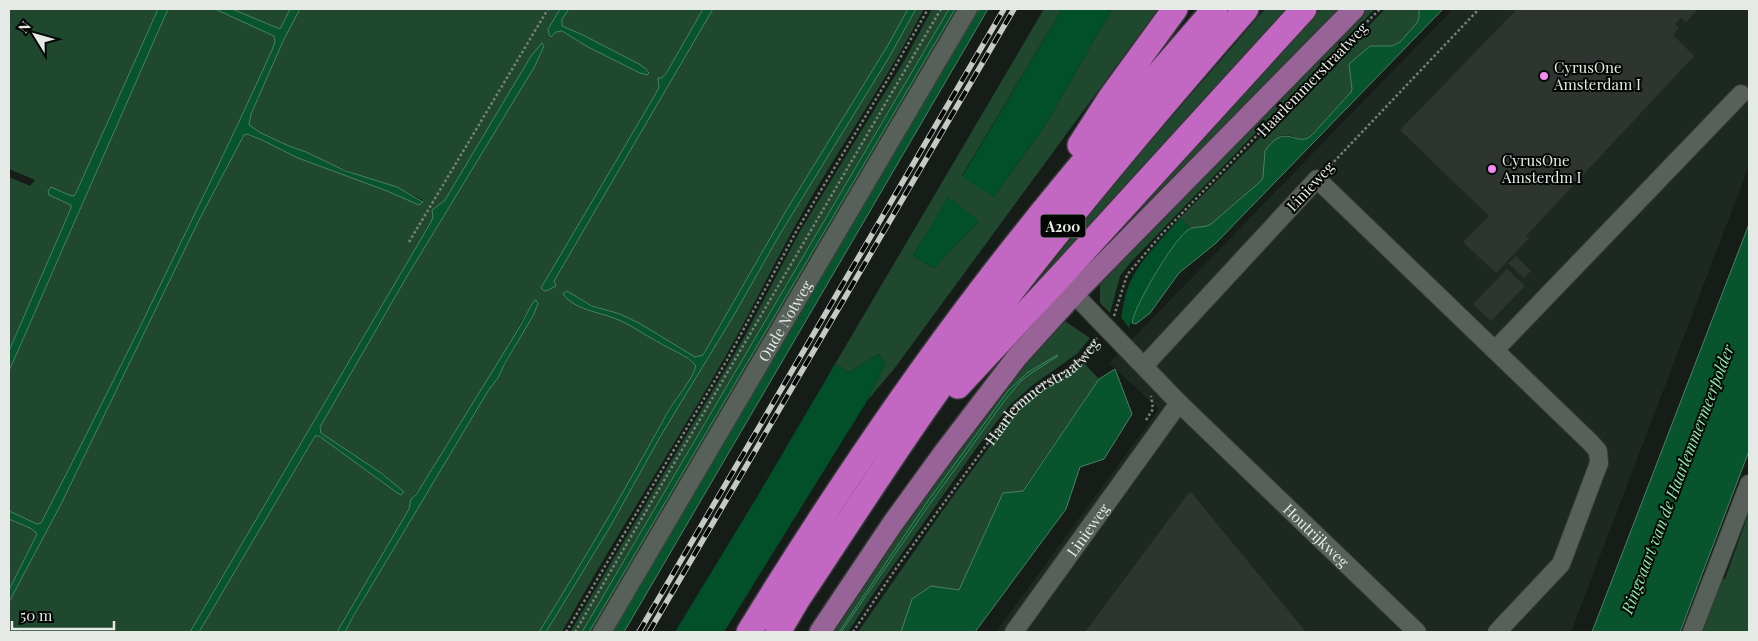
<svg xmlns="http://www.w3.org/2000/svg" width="1758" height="641" font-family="'Playfair Display',serif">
<rect width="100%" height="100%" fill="#161d18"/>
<path fill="#1c2820" d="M1453,9H1749V166L1571,632H996L1159,409L1109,363Z"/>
<path fill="#1f482f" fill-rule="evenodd" d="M9,9H158L76,194L74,196L49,195L71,205V208L9,351V177L30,186L35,180L9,169Z
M168,9H215L271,34L274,36L275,43L240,123L61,488L41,524H37L9,511V371Z
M232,9H290L280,29Z
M300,9H560L548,29L550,36H551L556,32L562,31L588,47L640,73L649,71L583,35L562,26V18L569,9H703L667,72L662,78L658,80L659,87L650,104L541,288L556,286L554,281L713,9H908L888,45L787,209L703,355L696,357L691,355L639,323L620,314L593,306L567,291L580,306L593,312L613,317L634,327L659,343L674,349L697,366C691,383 675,398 666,414C627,488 583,561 539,632H345L394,546L488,391C507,363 524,333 538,301L535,300L520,323L516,333L421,487L410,501L411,505L409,509L337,632H199L315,436H319L396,492L403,491L381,473L326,437L321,433L320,427L406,278L535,66L544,46L531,56L445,200L432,210L433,217L431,222L190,632H9V602L61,504L200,218L244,135L247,134L262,140L298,158L387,191L419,205L423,200L397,187L358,175L289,146L261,133L249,125L251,114L284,39Z
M916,9H924C888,78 843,142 804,210C776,259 752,310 724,359C671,451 613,540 562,632H546L610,527L660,437L734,315L780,234L888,59Z
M932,9H949L582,632H570L743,339L800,231L904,61Z
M955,9H963L597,632H589Z
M1044,9H1062L962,176L994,197L1046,124L1112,9H1158L894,369L867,401L885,364L879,354L849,372L835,364ZM948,198L979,221L934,268L913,256Z
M1265,9H1290L1013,312L1118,179Z
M1320,9H1342L1040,318Z
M1365,9H1375L1131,262L1120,276L1110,313L1100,303V284L1114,266Z
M1385,9H1419V18L1416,24L1400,42L1392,46H1371L1349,65L1352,89L1351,92L1311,136C1302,144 1295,135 1285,135C1280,135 1278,139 1275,141C1255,158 1270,167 1261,181L1211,224L1203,228H1190L1180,218L1329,68Z
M1063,320L1090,338L1078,353L1033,385L1010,405L978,446L874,593L848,632H829L874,565L997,395Z
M1084,363L1099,379L1022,491L1003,494L959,590L931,586L912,599L901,632H858L943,510L1007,423L1027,401Z
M1749,512V632H1700L1720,580L1725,579Z
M9,519L32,529L37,534L9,590Z"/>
<path fill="#01502a" d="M1062,9H1112L1046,124L994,197L962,177Z
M948,197L979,221L934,268L913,256Z
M1180,218L1190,228C1168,246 1138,301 1129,328L1121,317C1123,309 1124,299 1127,290C1136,263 1161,240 1180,218Z
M879,354L885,364L867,401L724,632H675L757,497L835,364L849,372Z"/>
<path fill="#07542d" stroke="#4a8165" d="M158,9H168L9,371V351L71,208V205L49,195L48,191L51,187L69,195L74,196L76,193Z
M215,9H232L280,29L290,9H300L284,39L251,114L249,125L261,133L289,146L306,152L346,171L397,187L423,202L419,205L387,191L298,158L262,140L247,134L244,135L200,218L61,504L9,602V590L37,534L32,529L9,519V511L37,524L41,523C75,458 107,393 140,327C184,235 230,144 272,50L275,42L274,36Z
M560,9H569L562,19V26L583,35L639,64L646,69L649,73L647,75L640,73L588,47L562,31L556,32L551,37L549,35L548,29Z
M703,9H713L554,281L556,286L546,291L543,290L541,288L655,95L659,87L658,78H662L667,72Z
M908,9H916L888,59L780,234L734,315L660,437L610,527L546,632H539C583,561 626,489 666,415C675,398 691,383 696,366C689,356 669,349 658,342C643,334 630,324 614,318C598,312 573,309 563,294L567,291L592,306L620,314L639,323L695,357L703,355L787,209L888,45Z
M949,9H955L589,632H582Z
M979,9H988L624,632H613Z
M1419,9H1443L1216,243L1179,273L1150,313L1136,324L1132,323C1134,306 1174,239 1188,230C1195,225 1203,229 1211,224L1261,181L1263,177L1265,151C1285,121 1296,148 1311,136L1351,92L1352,89L1349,64L1370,46H1392L1400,42L1416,24L1419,18Z
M542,43L544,46L535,66L406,278L320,427L321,433L381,473L403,491V493L401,495L396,492L319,436H315L199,632H190L431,222L433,217L432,210L445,200L531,56Z
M1749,224V451L1680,632H1592Z
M536,300L538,303L534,314L504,365L498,378L488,391L354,615L345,632H337L409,509L411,499L416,495L516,333L532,304L535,300Z
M1057,355L1058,356L1030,374L1021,381L1005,400L929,505L841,632H839L928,501L1008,391L1027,373Z
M1115,369L1132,414L1104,459L1080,467L1066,509L975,632H901L912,599L931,586L959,590L1003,493L1023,491L1099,379Z"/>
<path fill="#2e3530" d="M1517,9H1698L1686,22L1681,18L1675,24L1679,28L1673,35L1694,56L1526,236L1529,238L1496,273L1463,242L1489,216L1400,130Z
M1516,256L1531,271L1524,278L1508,263Z
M1507,269L1525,286L1491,321L1473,304Z
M1190,491L1306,632H1085Z"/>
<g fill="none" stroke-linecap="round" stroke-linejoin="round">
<defs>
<g id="minor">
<path id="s2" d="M1074,294L1179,403L1417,632"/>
<path d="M1495,350L1741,94"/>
<path d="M1144,366L1317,179L1591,443L1598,451L1599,463L1561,564L1497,632"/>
<path id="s3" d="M602,632L968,9"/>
<path id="s4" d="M1014,632L1179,403"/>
<path d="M1692,632L1749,484"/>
</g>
<path id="major" d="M820,632L893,523L946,450L1017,357L1074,294L1354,9"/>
<path id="highway" d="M1080,145L1111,97L1175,9
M958,386L1067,269L1304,9
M749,632C821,515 898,399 982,289C1056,192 1135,101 1215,9
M778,632L797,600C859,507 919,412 987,323C1069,215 1157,111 1246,9"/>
</defs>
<use href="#minor" stroke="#353936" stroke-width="20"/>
<use href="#major" stroke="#353936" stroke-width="24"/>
<use href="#highway" stroke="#353936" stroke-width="28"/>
<g stroke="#7a807c" stroke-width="2.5" stroke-dasharray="2.5 2.5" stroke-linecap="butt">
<path d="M1367,22L1380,9"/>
<path d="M1327,169L1479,9"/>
<path d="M409,242L548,9"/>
<path d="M1114,316L1127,275L1161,235L1318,72"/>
<path d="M1146,420L1153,409L1151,396"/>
<path d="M566,632L727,360L797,230L888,79L928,9"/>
<path d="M575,632L941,9"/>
<path id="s1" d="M853,632L897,567L1015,406L1041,385L1067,371L1082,358L1097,338"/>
</g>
<use href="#minor" stroke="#58605a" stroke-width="18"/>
<use href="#major" stroke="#986498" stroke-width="21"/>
<use href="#highway" stroke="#c267c2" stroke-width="25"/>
<defs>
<path id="rail" d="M639,632L1004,9
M649,632L1014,9"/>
</defs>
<use href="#rail" stroke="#c5cac7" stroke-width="5.5"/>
<use href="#rail" stroke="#050705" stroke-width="4" stroke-dasharray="11" stroke-linecap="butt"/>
</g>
<g fill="#f38af2" stroke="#050705" stroke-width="2">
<circle cx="1544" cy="76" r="5"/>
<circle cx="1492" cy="169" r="5"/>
</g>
<g text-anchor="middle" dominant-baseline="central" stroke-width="4" stroke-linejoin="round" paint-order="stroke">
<rect fill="#050705" stroke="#a2a6a3" stroke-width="1" x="1040.5" y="214.5" width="45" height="23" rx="4"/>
<g font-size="14" font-weight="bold" fill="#e5eae7">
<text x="1063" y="226">A200</text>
</g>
<g font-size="15" fill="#e5eae7" stroke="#050705" text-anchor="start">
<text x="1554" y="67">CyrusOne<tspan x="1554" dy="17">Amsterdam I</tspan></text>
<text x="1502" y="160">CyrusOne<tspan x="1502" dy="17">Amsterdm I</tspan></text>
</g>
<g font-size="15" fill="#e5eae7" stroke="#050705">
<text transform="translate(1312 79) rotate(-46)">Haarlemmerstraatweg</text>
<text transform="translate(1310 186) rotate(-47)">Linieweg</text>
<text stroke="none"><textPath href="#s3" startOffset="361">Oude Notweg</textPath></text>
<text stroke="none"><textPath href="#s1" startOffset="308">Haarlemmerstraatweg</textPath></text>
<text stroke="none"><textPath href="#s4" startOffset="126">Linieweg</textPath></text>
<text stroke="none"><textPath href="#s2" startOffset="342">Houtrijkweg</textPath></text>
</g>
<g font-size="16" font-style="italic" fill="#8fedb0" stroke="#050705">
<text transform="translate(1677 479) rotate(-69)">Ringvaart van de Haarlemmermeerpolder</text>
</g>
</g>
<rect width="1758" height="641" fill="none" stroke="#e5eae7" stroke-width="20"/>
<g transform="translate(35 35) rotate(307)" stroke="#050705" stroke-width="4" paint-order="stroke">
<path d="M0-4L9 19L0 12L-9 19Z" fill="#e5eae7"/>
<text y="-8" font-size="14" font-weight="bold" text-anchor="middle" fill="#e5eae7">N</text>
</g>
<path d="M12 621v8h102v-8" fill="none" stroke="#e5eae7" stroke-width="2.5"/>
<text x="20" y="621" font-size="15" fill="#e5eae7" stroke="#050705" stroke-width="4" paint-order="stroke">50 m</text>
</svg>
